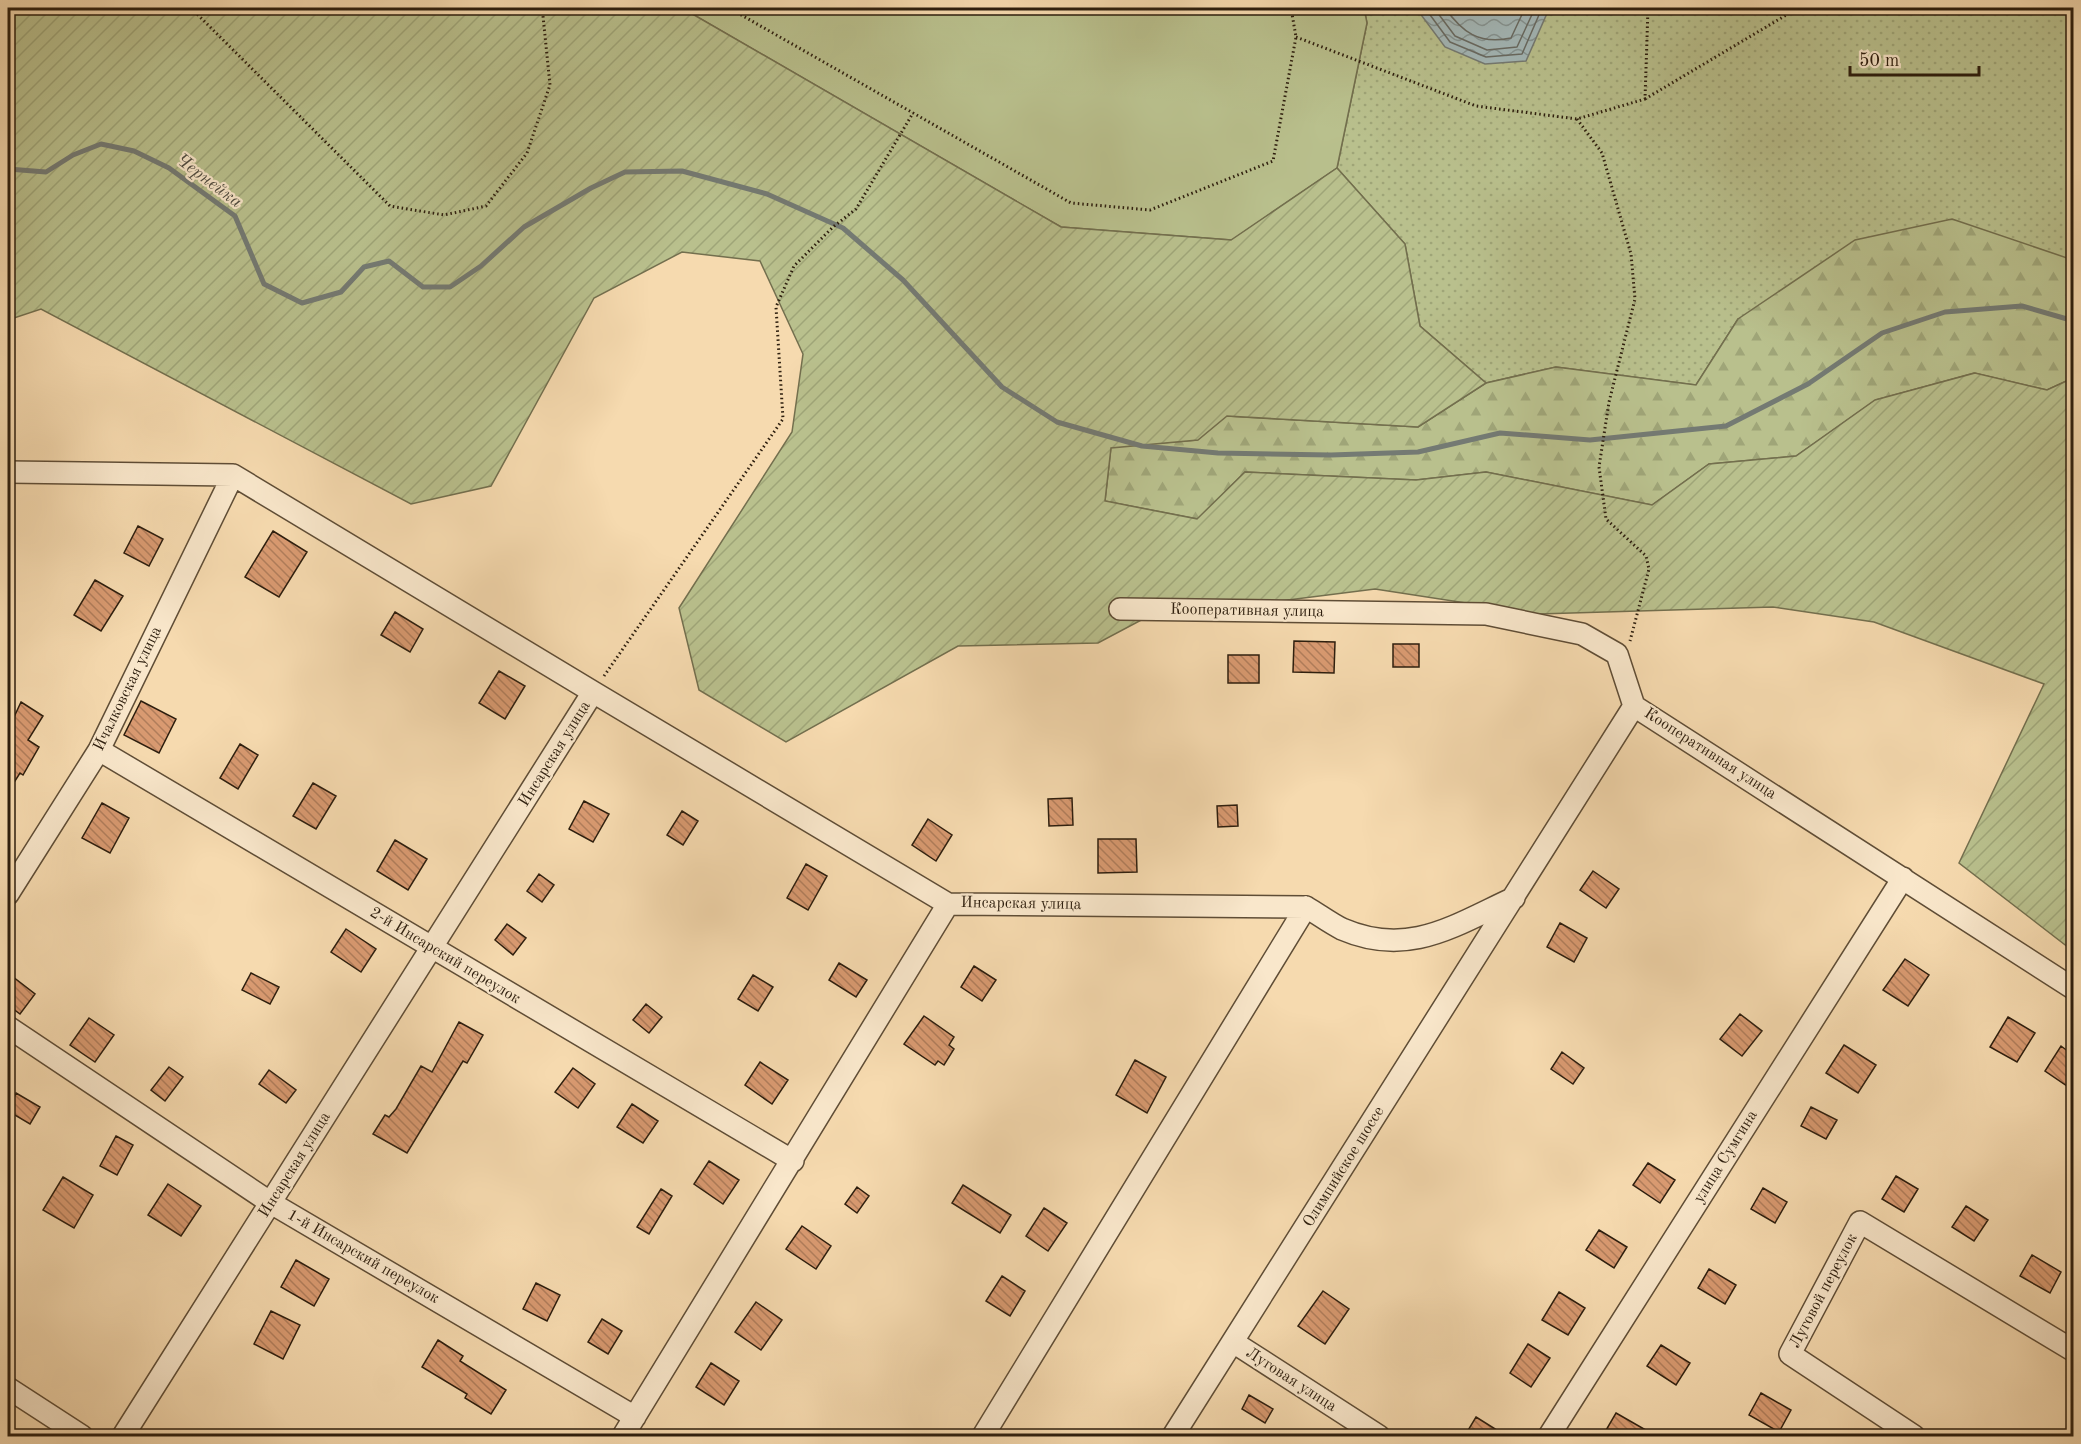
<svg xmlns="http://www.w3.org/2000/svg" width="2081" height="1444" font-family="'Old Standard TT',serif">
<defs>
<pattern id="grass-dots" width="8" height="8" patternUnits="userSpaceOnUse" patternTransform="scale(1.5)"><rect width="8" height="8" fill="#b9c08d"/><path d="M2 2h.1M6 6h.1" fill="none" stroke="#9fa578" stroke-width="1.8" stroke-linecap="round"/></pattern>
<pattern id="forest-firs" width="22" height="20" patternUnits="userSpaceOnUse" patternTransform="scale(1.5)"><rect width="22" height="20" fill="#b9c08d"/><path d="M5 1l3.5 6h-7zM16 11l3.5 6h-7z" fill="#9fa578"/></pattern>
<pattern id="garden-furrows" width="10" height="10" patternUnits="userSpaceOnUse" patternTransform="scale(1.5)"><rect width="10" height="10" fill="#b9c08d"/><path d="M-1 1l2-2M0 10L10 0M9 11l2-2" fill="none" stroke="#9fa578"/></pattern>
<pattern id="water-waves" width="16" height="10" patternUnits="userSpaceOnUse" patternTransform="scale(1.5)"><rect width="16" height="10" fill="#a3b7b7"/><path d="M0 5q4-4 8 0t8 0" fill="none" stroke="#859493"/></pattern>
<pattern id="building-back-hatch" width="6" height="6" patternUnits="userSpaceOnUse" patternTransform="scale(1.5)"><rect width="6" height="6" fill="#d99a71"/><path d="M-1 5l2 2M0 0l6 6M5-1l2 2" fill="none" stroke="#b07d5b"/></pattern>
</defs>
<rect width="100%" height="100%" fill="#f6daaf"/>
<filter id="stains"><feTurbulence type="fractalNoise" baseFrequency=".00333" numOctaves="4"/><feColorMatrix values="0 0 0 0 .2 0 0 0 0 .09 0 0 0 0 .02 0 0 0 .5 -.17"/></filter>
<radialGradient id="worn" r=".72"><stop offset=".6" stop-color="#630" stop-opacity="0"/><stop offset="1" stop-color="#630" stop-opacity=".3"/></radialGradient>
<path fill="url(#grass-dots)" stroke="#736f4e" stroke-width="1.5" d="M1364,8H2073V260L2071,258L1738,319L1696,385L1556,367L1486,383L1420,326L1405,244L1337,168L1367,23Z"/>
<path fill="url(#forest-firs)" stroke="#736f4e" stroke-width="1.5" d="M1952,219L2073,260V378L2047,390L1974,373L1876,400L1796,456L1709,464L1652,505L1486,472L1416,480L1245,472L1198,519L1105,501L1111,447L1197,440L1226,416L1418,427L1486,383L1556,367L1696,385L1738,319L1855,240Z"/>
<path fill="#b9c08d" stroke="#736f4e" stroke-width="1.5" d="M682,8H1364L1367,23L1337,168L1232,240L1061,227Z"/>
<path fill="url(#garden-furrows)" stroke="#736f4e" stroke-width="1.5" d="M8,8H682L1061,227L1231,240L1337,168L1405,244L1420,326L1486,383L1418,427L1227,416L1198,440L1111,448L1105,501L1197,519L1245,472L1416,480L1486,472L1652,505L1709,464L1796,456L1875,400L1975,373L2047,390L2073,378V951L1959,863L2044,684L1874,622L1773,607L1538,614L1375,589L1145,618L1098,643L958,646L786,742L699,690L679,608L792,432L803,354L760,261L682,252L594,298L491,486L411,504L41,309L8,320Z"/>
<path fill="url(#water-waves)" stroke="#747a73" stroke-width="1.5" d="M1416,8H1548V11L1526,61L1485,64L1445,47Z"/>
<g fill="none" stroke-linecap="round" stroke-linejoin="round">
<path stroke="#686a62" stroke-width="1.5" d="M1425,8L1450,42L1486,57L1522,54L1542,8
M1434,8L1455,36L1487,50L1517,47L1535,8
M1445,8C1462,32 1479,45 1511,38L1525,8"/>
<path stroke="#747a73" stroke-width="5" d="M8,169L46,172L73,155L101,144L134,151L169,168L235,216L264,284L302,303L341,292L364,267L389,261L423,287H450L481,266L524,227L591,188L625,172L682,171L767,194L843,228L903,280L1002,387L1057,422L1142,446L1218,453L1331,455L1418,452L1500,433L1590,440L1726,426L1808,384L1882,333L1945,312L2022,306L2074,321"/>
</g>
<path fill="url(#building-back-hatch)" stroke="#2d1e0e" stroke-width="1.5" d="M138,526L163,539L149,566L124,553Z
M273,531L307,552L279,597L245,577Z
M95,580L123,596L101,631L74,615Z
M395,612L423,629L410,652L381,635Z
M1294,641L1335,642L1334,673L1293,672Z
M1393,644H1419V667H1393Z
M1228,655H1259V683H1228Z
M499,671L525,686L505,719L479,703Z
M141,701L176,719L159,753L124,735Z
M21,702L43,716L28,740L39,747L23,775L20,773L8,792V730Z
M240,744L258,755L238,789L220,778Z
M313,783L336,796L316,829L293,816Z
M1072,798L1073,825L1049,826L1048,799Z
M584,801L609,814L593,842L569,829Z
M102,803L129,818L110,853L82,838Z
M1237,805L1238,826L1218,827L1217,806Z
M682,811L698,821L683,845L667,835Z
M928,819L952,835L936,861L912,845Z
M1098,839H1136L1137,872L1098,873Z
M395,840L427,859L408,890L377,871Z
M806,864L827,876L808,910L787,898Z
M1593,871L1619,889L1606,908L1580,890Z
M539,874L554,885L542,902L527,891Z
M1560,923L1587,938L1574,962L1547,947Z
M507,924L526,938L513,955L495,940Z
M346,929L376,949L361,972L331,952Z
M1905,959L1929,975L1908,1006L1883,990Z
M839,963L867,980L856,997L829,980Z
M974,966L996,980L982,1001L961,987Z
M8,973L35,994L20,1014L8,1005Z
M251,973L279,987L270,1004L242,990Z
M753,975L773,987L758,1011L738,999Z
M646,1004L662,1017L649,1033L633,1020Z
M1740,1014L1762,1031L1742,1056L1720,1039Z
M924,1016L954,1037L949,1045L954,1049L944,1065L938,1061L935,1065L904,1044Z
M2008,1017L2035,1033L2017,1062L1990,1047Z
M89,1018L114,1035L95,1062L70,1045Z
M459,1022L483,1035L467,1063L463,1061L407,1153L373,1134L385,1115L389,1117L396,1109L421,1066L432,1072Z
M1844,1045L1876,1065L1858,1093L1826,1073Z
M2061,1046L2073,1055V1090L2045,1071Z
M1562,1052L1584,1068L1573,1084L1551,1069Z
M1135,1060L1166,1077L1147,1113L1116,1095Z
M760,1062L788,1080L772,1104L745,1085Z
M169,1067L183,1077L165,1101L151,1090Z
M573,1068L595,1084L578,1108L555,1092Z
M269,1070L296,1090L286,1103L259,1084Z
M16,1093L40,1107L30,1124L8,1111Z
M632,1104L658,1121L643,1143L617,1127Z
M1811,1107L1837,1120L1826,1139L1801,1126Z
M116,1136L133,1145L117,1175L100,1166Z
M709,1161L739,1180L723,1204L694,1184Z
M1648,1163L1675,1180L1660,1203L1633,1185Z
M1896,1176L1918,1189L1904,1212L1882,1199Z
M63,1177L93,1195L74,1228L43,1210Z
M168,1184L201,1206L181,1236L148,1215Z
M963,1185L1011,1215L1000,1233L952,1203Z
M857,1187L869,1196L857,1213L845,1204Z
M1763,1188L1787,1202L1775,1223L1751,1209Z
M661,1189L672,1196L649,1234L637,1227Z
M1966,1206L1988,1220L1974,1241L1952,1227Z
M1044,1208L1067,1223L1048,1251L1026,1236Z
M802,1226L831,1246L816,1269L786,1249Z
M1599,1230L1627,1247L1614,1268L1586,1250Z
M2032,1255L2061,1272L2050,1293L2020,1276Z
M296,1260L329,1279L314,1306L281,1287Z
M1709,1269L1736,1285L1725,1304L1698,1288Z
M1002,1276L1025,1291L1010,1316L986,1301Z
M536,1283L560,1295L547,1321L523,1309Z
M1323,1291L1349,1309L1325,1344L1298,1326Z
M1559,1292L1585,1308L1568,1335L1542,1320Z
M756,1302L782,1320L761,1350L735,1332Z
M271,1311L300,1325L283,1359L254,1344Z
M602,1319L622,1331L608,1354L588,1342Z
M438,1340L463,1356L460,1361L506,1390L491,1414L465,1398L467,1394L422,1367Z
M1528,1344L1550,1358L1531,1387L1510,1373Z
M1661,1345L1690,1363L1676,1385L1647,1366Z
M711,1363L739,1381L724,1405L696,1387Z
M1761,1393L1791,1410L1779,1432L1749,1415Z
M1249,1395L1273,1409L1265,1423L1242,1409Z
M1616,1413L1658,1437H1602Z
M1476,1417L1508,1437H1464Z"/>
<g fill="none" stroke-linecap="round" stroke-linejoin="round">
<defs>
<path id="street" d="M8,472L233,475L593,692
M1120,609L1486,614L1582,634L1617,654L1634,706L2074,989
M99,750L793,1161
M8,894L99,750L233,475
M1306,907C1318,914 1330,923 1342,929C1409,958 1455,925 1514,898
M8,1027L271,1203L635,1417
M1233,1342L1379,1436
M8,1388L82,1436
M123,1436L593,692L948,904L1306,907
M623,1436L948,904
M983,1436L1306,907
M1173,1436L1634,706
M1549,1436L1903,878
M1914,1436L1790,1354L1860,1222L2074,1351"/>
</defs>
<use href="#street" stroke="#5f4d36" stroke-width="24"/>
<path stroke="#2d1e0e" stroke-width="3" stroke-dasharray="1.5 3" stroke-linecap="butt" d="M191,8L390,206L444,215L486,206L527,153L550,85L543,16L538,8
M729,8L1071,203L1150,210L1273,161L1296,37L1291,8
M1296,37L1476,106L1577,119L1645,99L1648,8
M1645,99L1798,8
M1577,119L1602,153L1631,254L1635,299L1609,402L1599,467L1606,519L1646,556L1649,569L1630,641
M604,676L783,419L776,307L794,266L833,227L856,209L913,113"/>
<use href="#street" stroke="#f9e7cb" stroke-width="21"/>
</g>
<g text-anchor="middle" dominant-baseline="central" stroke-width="4.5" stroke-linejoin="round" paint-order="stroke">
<g font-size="16" fill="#2d1e0e" stroke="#f9e7cb">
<text transform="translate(1247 611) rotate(1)">Кооперативная улица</text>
<text transform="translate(128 689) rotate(-64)">Ичалковская улица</text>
<text transform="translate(555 754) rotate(-58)">Инсарская улица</text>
<text transform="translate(1710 754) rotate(33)">Кооперативная улица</text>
<text transform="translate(1021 904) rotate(1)">Инсарская улица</text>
<text transform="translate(445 956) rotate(31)">2-й Инсарский переулок</text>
<text transform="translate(1726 1157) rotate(-58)">улица Сумгина</text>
<text transform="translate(295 1165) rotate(-58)">Инсарская улица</text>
<text transform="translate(1344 1167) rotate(-58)">Олимпийское шоссе</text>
<text transform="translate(363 1257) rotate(30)">1-й Инсарский переулок</text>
<text transform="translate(1824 1291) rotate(-62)">Луговой переулок</text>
<text transform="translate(1291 1380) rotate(33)">Луговая улица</text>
</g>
<g font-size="18" font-style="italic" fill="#504c41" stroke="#f9e7cb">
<text transform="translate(209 181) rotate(37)">Чернейка</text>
</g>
</g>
<rect width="2081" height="1444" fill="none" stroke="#f6daaf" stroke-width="30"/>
<rect x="9" y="9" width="2063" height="1426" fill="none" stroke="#2d1e0e" stroke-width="3"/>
<rect x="15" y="15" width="2051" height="1414" fill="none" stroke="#2d1e0e" stroke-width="1.5"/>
<path d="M1850 66v9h129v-9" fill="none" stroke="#2d1e0e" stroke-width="3"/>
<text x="1859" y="66" font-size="18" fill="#2d1e0e" stroke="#f9e7cb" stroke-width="4.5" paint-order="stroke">50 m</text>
<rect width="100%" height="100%" filter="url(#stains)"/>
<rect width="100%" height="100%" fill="url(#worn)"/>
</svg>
